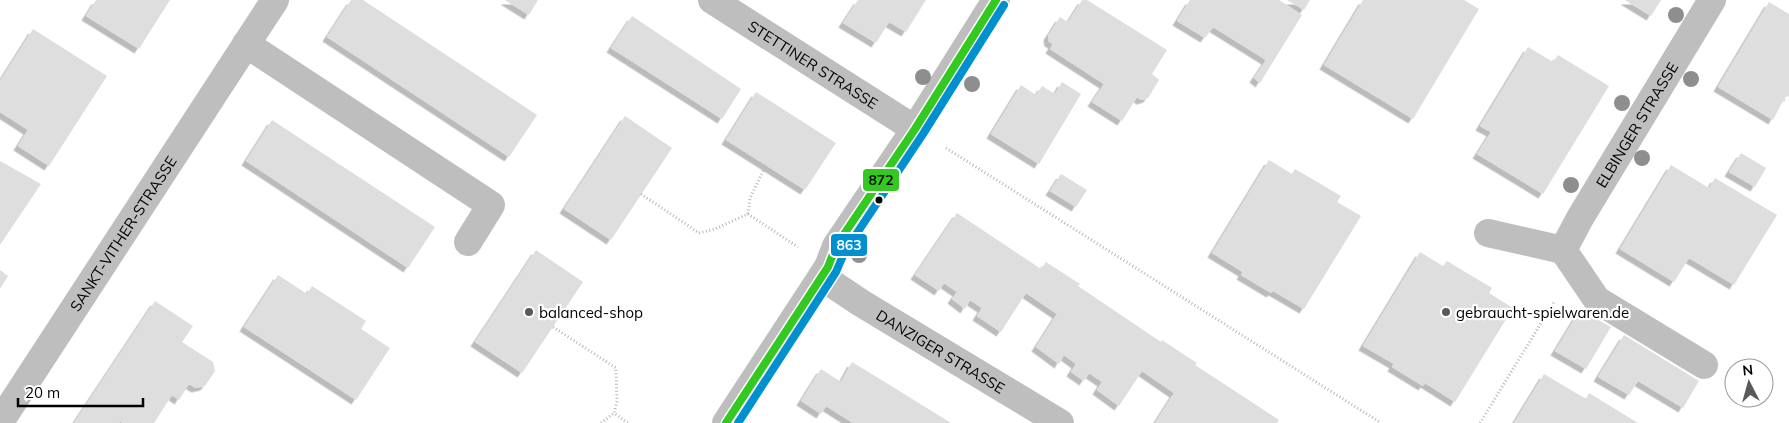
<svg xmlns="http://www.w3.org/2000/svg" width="1789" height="423" font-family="Mulish,sans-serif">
<defs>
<filter id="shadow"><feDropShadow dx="-4.5" dy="4.5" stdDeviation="0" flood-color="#0004"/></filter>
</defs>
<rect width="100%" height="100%" fill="#fff"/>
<path fill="#dedede" filter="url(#shadow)" d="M96,0H170L139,49L86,16Z
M351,0H363L537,115L509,157L327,37Z
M505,0H538L529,15Z
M858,0H926L906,32L889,22L876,43L843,23Z
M1082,0H1087L1167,50L1152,74L1159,80L1148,98L1141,100L1137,97L1122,121L1092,102L1104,84L1050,49L1053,44L1049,42L1048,36L1060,17L1068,22Z
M1190,0H1279L1302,15L1260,83L1254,78L1266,60L1213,27L1205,38L1177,21Z
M1287,0H1310L1304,10Z
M1363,0H1464L1479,9L1413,119L1324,65Z
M1625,0H1661L1651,16Z
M1769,2L1789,14V97L1787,96L1784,99L1773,120L1718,87Z
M632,16L741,89L722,119L611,48Z
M33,29L107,76L49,166L18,146L28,130L0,112V81Z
M1528,47L1553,62L1558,55L1609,86L1543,194L1477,154L1491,132L1480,126Z
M1062,82L1081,94L1039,164L991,134L1021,85L1036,95L1042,86L1055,94Z
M756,92L836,143L805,190L726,140Z
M625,116L672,148L611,240L564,209Z
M272,120L435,227L408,268L246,161Z
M1741,153L1766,168L1755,187L1729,172Z
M1269,160L1292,174L1295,169L1341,196L1337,202L1361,216L1304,309L1273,291L1271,293L1241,275L1243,272L1212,253Z
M0,161L41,184L0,245Z
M1671,165L1709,188L1715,178L1777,215L1734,285L1689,258L1674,282L1620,249Z
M1061,174L1087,190L1076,207L1050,191Z
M957,213L1041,269L1046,262L1080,284L1078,286L1161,342L1162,340L1180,352L1197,363L1195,365L1279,420L1277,423H1155L1174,393L1142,371L1119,406L1097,390L1102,382L1089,373L1084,381L1071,372L1076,364L1064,355L1059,364L1036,347L1057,314L1026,293L1001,332L977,316L982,308L970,300L965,309L952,299L957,292L944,283L939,291L915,275Z
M536,250L583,282L522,373L475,342Z
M1420,252L1443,266L1447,261L1492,288L1489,293L1513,308L1455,402L1425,383L1423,386L1392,367L1394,364L1363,346Z
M0,270L8,276L0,289Z
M278,275L307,294L312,286L366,321L361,329L390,348L356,400L244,327Z
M155,301L193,326L182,342L213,362L215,371L205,386L196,388L189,384L179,400L172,395L154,423H123L120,421L119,423H74Z
M1580,310L1611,327L1586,369L1555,351Z
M1624,335L1699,381L1683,408L1638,381L1629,395L1598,377Z
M852,362L893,387L951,423H853L826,406L821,414L801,401L821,369L841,382Z
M1544,374L1586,399L1589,393L1638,423H1514Z"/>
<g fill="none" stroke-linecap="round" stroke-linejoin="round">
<path stroke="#b9b9b9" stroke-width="3" stroke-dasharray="1 2.5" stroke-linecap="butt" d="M946,148L1381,423
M641,194L699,233L715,229L748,214L798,247
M748,214L750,198L766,165
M553,327L616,368L617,401L614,413L628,423
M601,423L614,413
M1480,423L1554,302"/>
<g stroke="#bebebe" stroke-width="28">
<path id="s1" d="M712,0L915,129"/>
<path d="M246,44L491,205L468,242"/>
<path d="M1488,233L1563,250"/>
<path id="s2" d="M822,277L861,303L1060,423"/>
<path id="s3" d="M1704,365L1597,300L1563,250L1580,218L1712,0"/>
<path id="s4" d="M0,422L275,0"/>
<path d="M726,423L828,267L836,246L915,129L996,0"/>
</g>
<defs>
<path id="bus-1" d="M726,423L828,267L836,246L915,129L996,0"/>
<path id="bus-2" d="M738,423L836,272L845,251L923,134L1004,5"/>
</defs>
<use href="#bus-1" stroke="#fff" stroke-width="11"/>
<use href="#bus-2" stroke="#fff" stroke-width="11"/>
<use href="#bus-1" stroke="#33c920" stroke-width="8"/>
<use href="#bus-2" stroke="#0090d0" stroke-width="8"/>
</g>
<g fill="#8e8e8e">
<circle cx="1676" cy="15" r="8"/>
<circle cx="923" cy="77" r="8"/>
<circle cx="1691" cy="79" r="8"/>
<circle cx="972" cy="84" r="8"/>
<circle cx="1622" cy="103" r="8"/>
<circle cx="1642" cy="158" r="8"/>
<circle cx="1571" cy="185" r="8"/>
<circle cx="859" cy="255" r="8"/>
</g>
<circle fill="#000" stroke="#fff" stroke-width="2" cx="879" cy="200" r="4.5"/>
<g fill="#595959" stroke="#fff" stroke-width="2">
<circle cx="529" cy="312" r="5"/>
<circle cx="1446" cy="312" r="5"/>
</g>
<g text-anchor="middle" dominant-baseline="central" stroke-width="4.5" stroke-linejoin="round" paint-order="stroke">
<g font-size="15" fill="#000" stroke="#fff">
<text stroke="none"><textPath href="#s1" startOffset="120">STETTINER STRASSE</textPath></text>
<text stroke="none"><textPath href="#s3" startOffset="331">ELBINGER STRASSE</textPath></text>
<text stroke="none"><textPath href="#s4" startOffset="225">SANKT-VITHER-STRASSE</textPath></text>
<text stroke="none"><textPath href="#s2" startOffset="140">DANZIGER STRASSE</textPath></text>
</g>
<g font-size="15" fill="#000" stroke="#fff" text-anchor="start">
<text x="539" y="312">balanced-shop</text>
<text x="1456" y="312">gebraucht-spielwaren.de</text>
</g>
</g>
<g stroke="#fff" stroke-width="2">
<rect x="862" y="168" width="38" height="24" rx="5" fill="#33c920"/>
<rect x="830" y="233" width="38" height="24" rx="5" fill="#0090d0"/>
</g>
<g font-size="14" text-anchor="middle" font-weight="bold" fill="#fff">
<text x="849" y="250">863</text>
</g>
<g font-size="14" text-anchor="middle" font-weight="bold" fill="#111">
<text x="881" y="185">872</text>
</g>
<g transform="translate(1749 383) rotate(354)"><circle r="24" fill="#ffffff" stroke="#999999"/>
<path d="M0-4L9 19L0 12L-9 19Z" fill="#595959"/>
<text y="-8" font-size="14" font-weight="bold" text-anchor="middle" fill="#000000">N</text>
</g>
<path d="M18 398v8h125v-8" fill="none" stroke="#000000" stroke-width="2.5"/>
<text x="25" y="398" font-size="15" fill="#000000" stroke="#ffffff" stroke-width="4" paint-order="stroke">20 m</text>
</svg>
